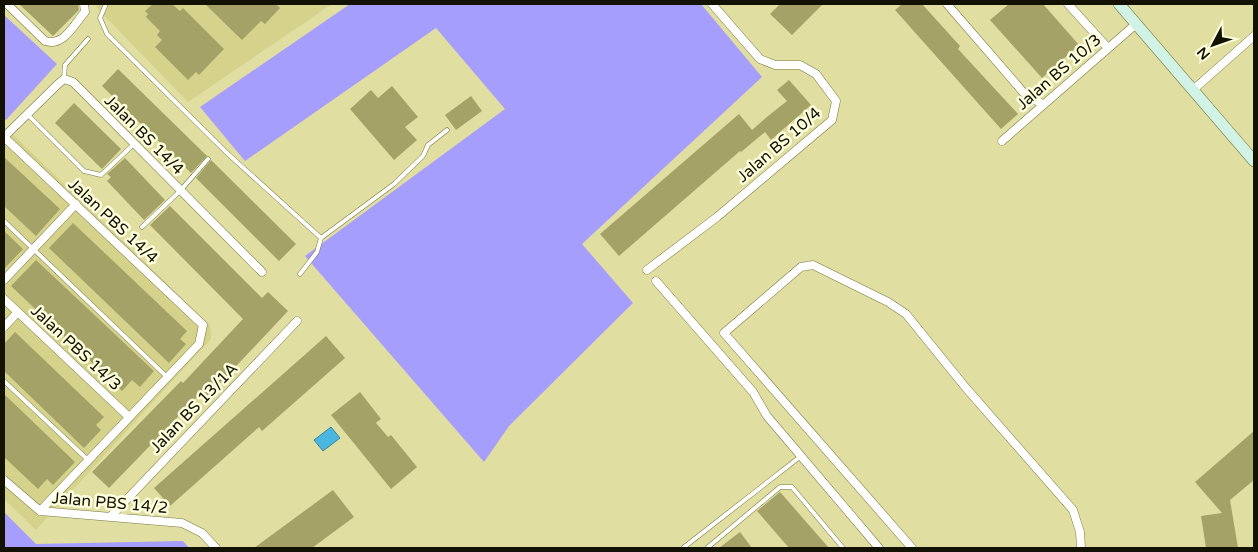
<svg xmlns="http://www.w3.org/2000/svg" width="1258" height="552" font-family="'Varela Round',sans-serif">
<rect width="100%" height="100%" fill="#e0dea0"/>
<path fill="#d5d28c" d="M98,4H332L188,102L96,7Z
M4,126L210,325L211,339L36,530L4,499Z"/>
<path fill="#a69efd" d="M350,4H701L762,77L582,244L633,303L509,426L484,462L305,256L505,109L436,28L245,161L200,107Z
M4,15L57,64L6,120L4,118Z
M4,512L36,544L183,541L189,548H4Z"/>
<path fill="#4bb7e0" stroke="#3a869d" d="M331,427L340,438L323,451L314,440Z"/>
<path fill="#a4a267" d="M19,4H78L79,10L53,36Z
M153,4H172L180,11L183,8L224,49L199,75L196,72L188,80L155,47L162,40L157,35L160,31L146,17L148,14L145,11Z
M205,4H276L280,8L265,24L261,21L242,40Z
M780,4H823L792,35L770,14Z
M902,4H922L960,46L958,49L1018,114L1001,129L895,10Z
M1009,4H1043L1079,45L1042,78L990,20Z
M118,69L207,156L191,173L102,86Z
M789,80L811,105L771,140L765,132L741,152L740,151L619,256L600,234L739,114L752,130L768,116L787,101L777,90Z
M392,86L418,117L405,127L417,140L394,160L350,109L371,90L378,98Z
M471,96L482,111L456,130L445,115Z
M74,103L121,149L102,169L55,123Z
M4,157L60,209L36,236L4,206Z
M125,158L165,200L144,220L107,181L111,177L107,174Z
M211,160L296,244L279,261L196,178Z
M170,206L262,298L268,292L288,311L208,396L203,391L109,488L92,472L181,381L183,383L243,319L150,225Z
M73,223L187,331L180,339L186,344L169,363L49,248Z
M4,231L23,249L4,269Z
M36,260L154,371L140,387L132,380L122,391L11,286Z
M15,332L104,417L96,425L101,430L84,448L4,371V344Z
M326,336L345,358L262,431L259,427L170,506L154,488Z
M360,392L381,419L376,423L388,437L391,435L417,467L391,489L331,415Z
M4,394L75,462L53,485L47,479L38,489L4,457Z
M1254,431V480L1230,500L1238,548H1206L1201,516L1222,513L1195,482Z
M333,490L354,517L312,548H254Z
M780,492L829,548H789L757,511Z
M740,532L752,548H719Z"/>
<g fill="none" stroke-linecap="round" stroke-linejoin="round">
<defs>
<path id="lane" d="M106,4L100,18L107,34L228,154L321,238
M64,78L65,65L88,39
M27,114L84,171L101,175L134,144
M4,221L167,377
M142,227L180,191L208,159
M300,274L317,252L321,238L394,184L423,156L428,145L447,130
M4,381L88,460
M683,548L801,456
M707,548L780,487H792L843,548"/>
<path id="street" d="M7,4L45,41C64,47 74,24 85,12L84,4
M947,4L1023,92L1042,104
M1068,4L1107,47
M1193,90L1254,36
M4,137L203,325L199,344L40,511
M4,137L57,85L64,79L73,82L262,272
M1002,141L1136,24
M647,270L717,217L832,120L836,101L816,74L800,65H775L760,59L712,4
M4,280L76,204
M656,281L753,392L767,416L879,548
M4,299L129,417
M4,327L17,313
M4,480L40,511L182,523L202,533L216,548
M111,516L297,321
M912,548L724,333L801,267L813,265L888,302L906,314L966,388L1073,510L1080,532L1081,548"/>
<path id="secondary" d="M1119,4L1254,161"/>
</defs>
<use href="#lane" stroke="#7b793e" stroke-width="5"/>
<use href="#street" stroke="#7b793e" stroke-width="9"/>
<use href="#secondary" stroke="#7b793e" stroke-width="12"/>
<use href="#lane" stroke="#fff" stroke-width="4"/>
<use href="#street" stroke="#fff" stroke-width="8"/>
<use href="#secondary" stroke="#d0f3e6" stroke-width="11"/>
</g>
<g text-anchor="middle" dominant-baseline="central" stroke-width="5" stroke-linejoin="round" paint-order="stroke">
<g font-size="16" fill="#131200" stroke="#fefedf">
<text transform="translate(1059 72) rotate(-41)">Jalan BS 10/3</text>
<text transform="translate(144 135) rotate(45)">Jalan BS 14/4</text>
<text transform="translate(779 145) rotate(-41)">Jalan BS 10/4</text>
<text transform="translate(113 221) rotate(43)">Jalan PBS 14/4</text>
<text transform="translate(76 348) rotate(43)">Jalan PBS 14/3</text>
<text transform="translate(194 408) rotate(-46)">Jalan BS 13/1A</text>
<text transform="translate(110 503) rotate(5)">Jalan PBS 14/2</text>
</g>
</g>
<rect width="1258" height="552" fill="none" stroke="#131200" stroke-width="10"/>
<g transform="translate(1213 45) rotate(229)" stroke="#fefedf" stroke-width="4" paint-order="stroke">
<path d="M0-4L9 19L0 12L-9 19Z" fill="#131200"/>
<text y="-8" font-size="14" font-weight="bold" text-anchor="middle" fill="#131200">N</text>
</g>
</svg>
